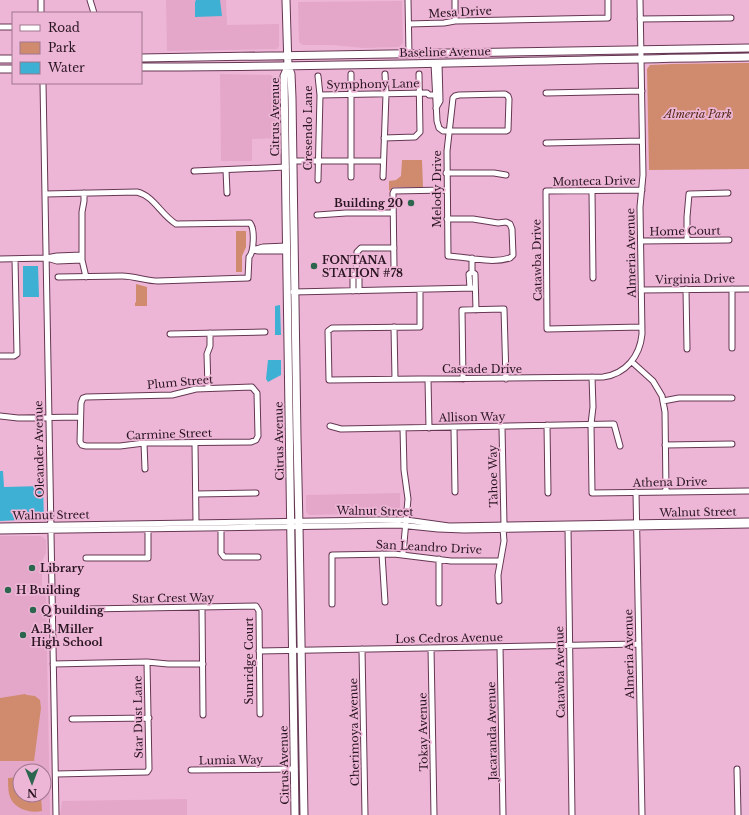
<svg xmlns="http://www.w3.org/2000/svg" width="749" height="815" font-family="'Libre Baskerville',serif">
<rect width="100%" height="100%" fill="#eeb6d6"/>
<path fill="#e4a7ca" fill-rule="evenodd" d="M166,0H226L227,25L279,24V46L277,49L167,51Z
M402,1L403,43L399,47L364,48L332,45H303L299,42L298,2Z
M220,74L271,75L278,81L279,92L277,97L279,138L252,139V161H221Z
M400,493V511L397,513L309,515L306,512V495Z
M0,536H41L46,540V553L42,561V585L46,592L50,815H0ZM20,771H44V795H20Z
M187,799V815H60L62,801Z"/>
<path fill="#d08b6e" d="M737,63H749V169L649,170L647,69L650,65L672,64Z
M402,160H422L423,187H395L392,188L390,191L389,190V181L396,180L401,176Z
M236,231H246V247L242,256V272H236Z
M136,284L147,287V306H135V303L136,302Z
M25,694L27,695L35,696L40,700L41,708L34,761H0V698Z
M20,777V795H41L42,811C29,814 12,808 9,794C8,789 8,783 8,778Z"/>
<path fill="#3db0d4" d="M196,0H220L222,16L195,17V2Z
M23,266H38L39,297H23Z
M280,305L281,335H275V306Z
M268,360H281V375L268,382L266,379Z
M0,471H3L4,487L43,486L44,519L0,521Z"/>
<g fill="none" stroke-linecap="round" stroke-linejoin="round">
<defs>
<path id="minor" d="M41,0V13
M90,0L94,13
M408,0L409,54
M455,0V21
M640,19L731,18
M409,24L444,23L455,21L608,18V0
M0,27H13
M434,63L437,121L439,128L443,131H506L508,130L509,99L508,96L505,94L459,95L455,96L453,98L447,151L448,256C468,257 491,264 510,258L513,255L512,229L510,224L506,222L498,223L473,219H447
M351,74V177
M43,83L56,815
M546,93L642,91
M320,95L427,93L429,95H435L439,93
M436,108L440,101L439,63
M384,138L415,137L420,132L419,74
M546,143L642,141
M293,161H383
M226,170L227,193
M194,171L286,167
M446,173H494L506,175
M383,177L386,94L385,74
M318,180L320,95L318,76
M642,190L546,191L547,329L642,327
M592,191L593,278
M84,193V201L82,212V260L86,277
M45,194L137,192C154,196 161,215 176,224L250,223C255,229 254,252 249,257L248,278L158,281C146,281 135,276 122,276L58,277
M317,215L346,213H393
M687,240V217L689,194L728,193
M641,241L729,240
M253,250L263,247L287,246
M253,250L258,251H287
M47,258L57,261L82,260
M0,259L46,258L57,256L82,255
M394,267L393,193L394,191L446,190
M472,272L475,274L476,310
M356,274L359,276V291
M470,288L469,274L472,272V258
M686,289L687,349
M732,289V348
M420,290V327L332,328L328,331L329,380L603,377C626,374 640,356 642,334L640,207L643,175L640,0
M641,290L749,289
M353,291V276L356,274L357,252L361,248H394
M293,292L475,288
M394,327L395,379
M170,334L265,332
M0,356H14L17,354L15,259
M632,362L653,381L662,396L665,412L666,492
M592,377L593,407L591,424L592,493L749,491
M428,379L429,428
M463,379L462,310L504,309L506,379
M252,387L257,393L258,436L256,440L251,442L144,443L120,446H86L82,445L80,442L81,403L83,398L86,397L172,395L196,389Z
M208,388L207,354L210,346V333
M663,401L679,398H732
M0,416L18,418L80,417
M547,425L548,493
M330,426L341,429L614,424L620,446
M502,427L504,525
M403,428L404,470L408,499L403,554
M454,428L455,492
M144,443L145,469
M195,443L196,523
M665,445L732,444
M636,492L642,815
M196,494L256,493
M0,526L377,520H406L449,526L749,521
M221,528V553L224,557H258
M568,528L572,815
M0,531L399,525L438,529L464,530L749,525
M382,554L385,602
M86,558H148V529
M499,601L498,575L504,541L503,529
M439,603V559
M332,604V555L394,554L451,561H500
M202,607L203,715
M89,609L256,606L259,611L260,714
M500,647L503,815
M431,648L434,815
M362,649L365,815
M259,651L639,644
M53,664L147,662L168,664H203
M72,719L149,718
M737,769L738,815
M191,770L295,769
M56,774L147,772L149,769L147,662"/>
<path id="major" d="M286,0L288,67L284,76L295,815
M141,58L749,48
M0,59H13
M141,67C344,67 546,60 749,57
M288,67L291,74L292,98L297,437L299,526L304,815
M0,69H13"/>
</defs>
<use href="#minor" stroke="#653753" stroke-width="7"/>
<use href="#major" stroke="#653753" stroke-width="9"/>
<use href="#minor" stroke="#fff" stroke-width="5"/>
<use href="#major" stroke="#fff" stroke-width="7"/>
</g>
<g fill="#2d664e" stroke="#eeb6d6" stroke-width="1.5">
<circle cx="411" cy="203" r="4"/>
<circle cx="314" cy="266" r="4"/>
<circle cx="32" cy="568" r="4"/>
<circle cx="8" cy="590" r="4"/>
<circle cx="33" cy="610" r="4"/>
<circle cx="23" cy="635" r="4"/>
</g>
<g text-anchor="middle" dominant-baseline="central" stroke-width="3.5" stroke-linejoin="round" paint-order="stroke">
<g font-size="11" fill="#291521" stroke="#eeb6d6">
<text transform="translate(460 12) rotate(-3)">Mesa Drive</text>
<text transform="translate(445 52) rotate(-1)">Baseline Avenue</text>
<text transform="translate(373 84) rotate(-1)">Symphony Lane</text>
<text transform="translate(275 117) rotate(-90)">Citrus Avenue</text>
<text transform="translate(308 128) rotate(-90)">Cresendo Lane</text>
<text transform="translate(594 181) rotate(-1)">Monteca Drive</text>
<text transform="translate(437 189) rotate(-90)">Melody Drive</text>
<text transform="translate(685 231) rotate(-1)">Home Court</text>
<text transform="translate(631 253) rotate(-91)">Almeria Avenue</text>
<text transform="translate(537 260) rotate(-91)">Catawba Drive</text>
<text transform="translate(695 279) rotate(-1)">Virginia Drive</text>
<text x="482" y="369">Cascade Drive</text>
<text transform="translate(180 382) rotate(-5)">Plum Street</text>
<text transform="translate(472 417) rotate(-1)">Allison Way</text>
<text transform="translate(169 434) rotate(-2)">Carmine Street</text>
<text transform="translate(279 441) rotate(-91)">Citrus Avenue</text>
<text transform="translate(39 449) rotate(-91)">Oleander Avenue</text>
<text transform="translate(493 476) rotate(-91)">Tahoe Way</text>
<text transform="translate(670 482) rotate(-1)">Athena Drive</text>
<text transform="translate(375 511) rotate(1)">Walnut Street</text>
<text transform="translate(698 512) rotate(-1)">Walnut Street</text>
<text transform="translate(51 515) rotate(-1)">Walnut Street</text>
<text transform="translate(429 547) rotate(3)">San Leandro Drive</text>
<text transform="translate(173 598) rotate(-1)">Star Crest Way</text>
<text transform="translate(449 638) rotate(-1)">Los Cedros Avenue</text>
<text transform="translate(629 654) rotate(-91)">Almeria Avenue</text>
<text transform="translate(249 661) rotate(-90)">Sunridge Court</text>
<text transform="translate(560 672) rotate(-91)">Catawba Avenue</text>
<text transform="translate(138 717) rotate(-91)">Star Dust Lane</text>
<text transform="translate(492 731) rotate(-91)">Jacaranda Avenue</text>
<text transform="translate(354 732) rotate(-91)">Cherimoya Avenue</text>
<text transform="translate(423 732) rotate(-91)">Tokay Avenue</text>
<text transform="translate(231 760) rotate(-1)">Lumia Way</text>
<text transform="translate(284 765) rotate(-91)">Citrus Avenue</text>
</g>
<g font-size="11" font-style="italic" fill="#532a17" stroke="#eeb6d6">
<text x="698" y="114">Almeria Park</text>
</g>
<g font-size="11" font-weight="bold" fill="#291521" stroke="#eeb6d6" text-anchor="start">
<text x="403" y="203" text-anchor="end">Building 20</text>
<text x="322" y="260">FONTANA<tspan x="322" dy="13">STATION #78</tspan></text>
<text x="40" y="568">Library</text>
<text x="16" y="590">H Building</text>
<text x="41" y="610">Q building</text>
<text x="31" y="629">A.B. Miller<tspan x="31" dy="13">High School</tspan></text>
</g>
</g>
<rect x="12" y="12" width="130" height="72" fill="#eeb6d6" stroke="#9f768e"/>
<rect x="20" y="25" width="20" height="6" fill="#ffffff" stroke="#9f768e"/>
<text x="48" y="32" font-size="12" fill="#291521">Road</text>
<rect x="20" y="42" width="20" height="12" fill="#d08b6e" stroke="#9f768e"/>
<text x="48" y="52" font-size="12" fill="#291521">Park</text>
<rect x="20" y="62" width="20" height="12" fill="#3db0d4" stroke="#9f768e"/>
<text x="48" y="72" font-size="12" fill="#291521">Water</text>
<g transform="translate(32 783) rotate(179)"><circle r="19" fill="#eeb6d6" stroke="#9f768e"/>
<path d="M0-3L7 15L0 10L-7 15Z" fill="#2d664e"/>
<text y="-6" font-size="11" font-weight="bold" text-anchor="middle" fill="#291521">N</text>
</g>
</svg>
